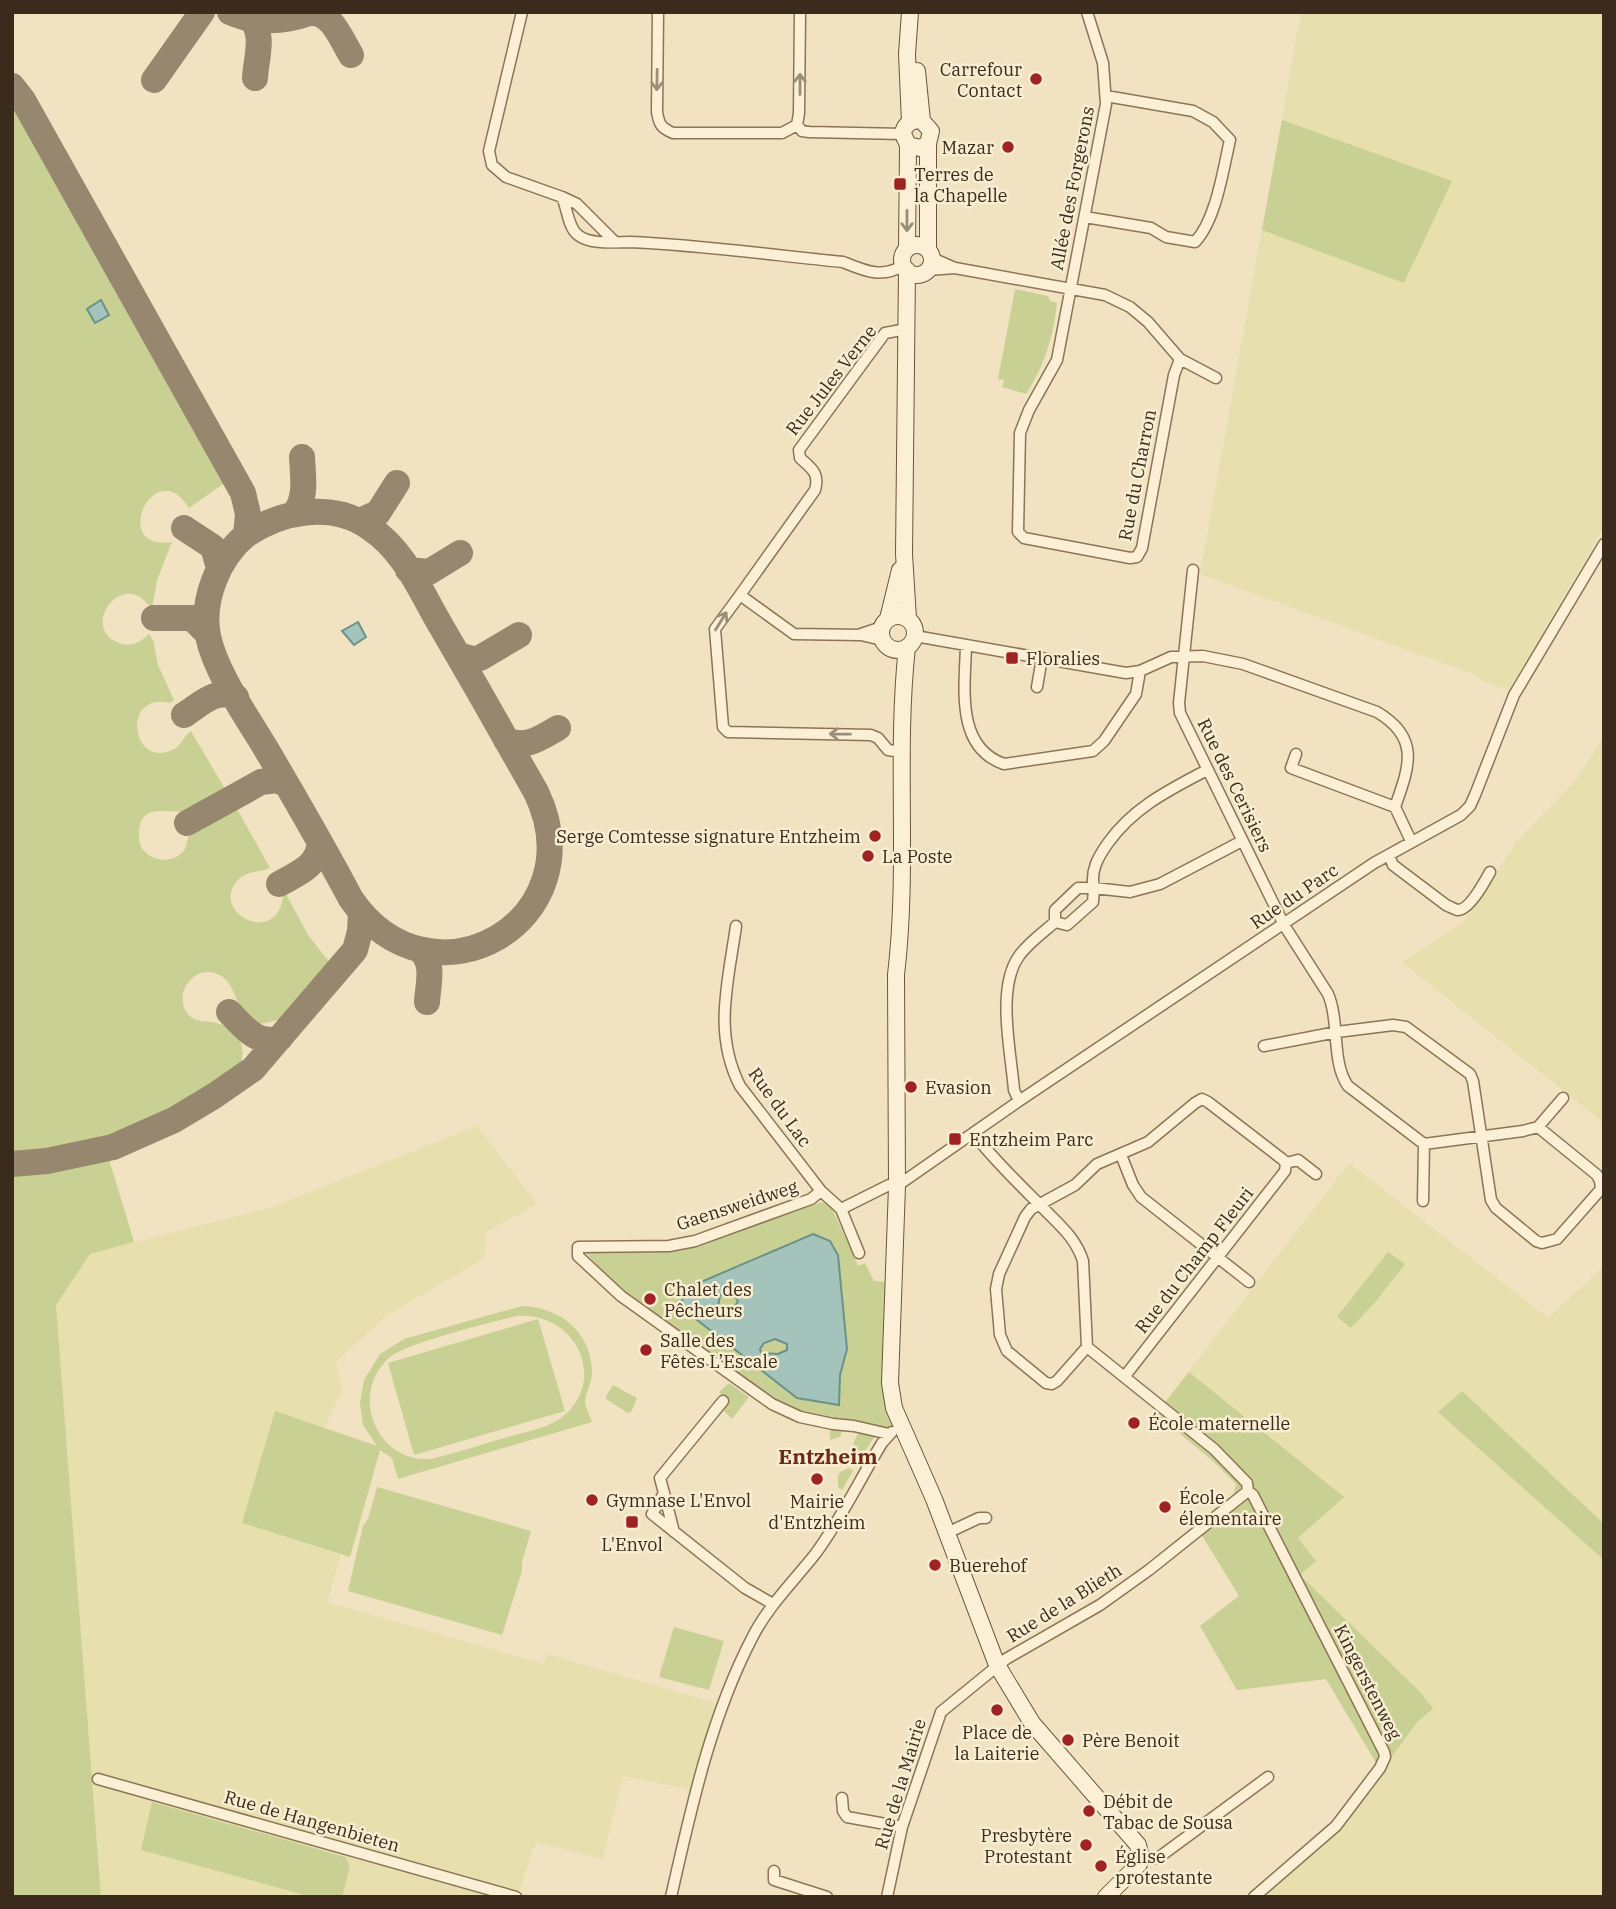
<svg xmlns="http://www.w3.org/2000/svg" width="1616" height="1909" font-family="'IBM Plex Serif',serif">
<rect width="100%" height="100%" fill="#f1e3c1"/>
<path fill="#e7dfad" d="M1301,12H1604V527L1509,690L1484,682L1473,674L1200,574Z
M1604,735V1123L1402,962L1462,924L1517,841L1577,779Z
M477,1126L537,1204L486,1232L485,1258L387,1315L336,1362L342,1390L324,1428L275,1412L242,1523L341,1555L327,1602L544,1664L547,1654L712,1702L717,1708L692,1790L623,1776L603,1859L536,1842L517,1897H101L56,1305L90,1254L272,1207Z
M1349,1163L1548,1318L1604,1266V1897H1261L1320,1849L1346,1823L1371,1789L1381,1771L1326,1679L1237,1690L1200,1626L1239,1596L1195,1524L1234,1494L1236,1484L1213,1461L1156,1414Z"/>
<path fill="#c8d094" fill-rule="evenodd" d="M12,105L226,482L189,508C155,452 108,551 172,542L157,580L152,610C124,564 78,628 119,643C131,648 141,642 149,634L153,640L158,665L174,700L170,703C121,691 131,769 172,750C182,746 183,736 191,731L225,789C214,796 200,807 187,811C169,815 139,800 139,835C138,858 166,867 182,853C188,847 186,840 190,833C195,826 227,811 236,807L270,868C260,873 248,870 239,879C207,911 277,949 283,896L286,894L308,935L331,964L290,1014L283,1019L260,1024C233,1017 240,987 221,976C198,961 172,991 187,1013C196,1024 205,1020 216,1023C236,1027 247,1044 241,1063L185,1102L110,1136L39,1153L12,1155Z
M1282,120L1452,181L1404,283L1262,230Z
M1015,289L1048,296L1050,301L1057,303C1053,337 1045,365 1026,394L1002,387L1004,380L998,379Z
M109,1159L134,1242L90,1254L56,1305L101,1897H12V1175L37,1174Z
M822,1202L832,1208L858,1266L865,1263L874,1281L889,1282L894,1425L883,1435L875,1436L857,1464C847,1454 854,1443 859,1431L843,1429L840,1437L830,1440V1426L786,1409L624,1293L584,1251L691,1248L775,1215ZM799,1239L847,1349L840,1375L839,1405L797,1398L694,1285Z
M1388,1252L1405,1264L1377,1300L1351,1328L1337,1317Z
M718 1303a10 10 0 1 1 20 0a10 10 0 1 1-20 0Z
M522,1306C559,1307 590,1331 592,1369C593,1382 586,1391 585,1401C585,1407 590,1416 592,1422L398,1479L392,1458L380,1450L350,1557L242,1523L275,1411L377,1446L363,1425L360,1403L364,1380L380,1354L404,1339ZM517,1316C580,1312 609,1386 558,1420C544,1429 524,1432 508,1437C482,1444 457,1453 431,1459C376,1463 348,1393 390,1357C407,1343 491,1322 517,1316Z
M538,1319L565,1411L414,1455L388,1363Z
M775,1339L789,1345C785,1356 771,1357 761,1353L760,1349L764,1343Z
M1189,1372L1344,1497L1298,1538L1316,1561L1300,1575L1421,1693L1433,1709L1418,1721L1381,1771L1326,1679L1237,1690L1200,1626L1239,1596L1195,1524L1234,1494L1236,1484L1213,1461L1156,1414Z
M729,1383L749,1397L732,1419L721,1408L727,1401L719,1392Z
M613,1385L637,1398L631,1412L628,1413L606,1399V1396Z
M1462,1391L1604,1524V1560L1438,1412Z
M849,1468L853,1471L842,1490L838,1487V1476L840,1472Z
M377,1487L531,1531L522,1562V1571L502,1635L348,1591L363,1526L368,1519Z
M674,1627L724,1641L709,1690L659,1677Z
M152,1802L345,1857L350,1866L342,1897H312L141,1850Z"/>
<path fill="#a4c3ba" stroke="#6a9288" stroke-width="2" fill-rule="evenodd" d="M101,300L109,315L95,323L87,309Z
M358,622L366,637L354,645L342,631Z
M813,1234L830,1241L838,1255L847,1349L840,1375L839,1405L797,1398L678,1305L694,1285ZM727,1292L733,1294L738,1301L731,1313L725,1312L718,1306L720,1296ZM775,1339L787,1344V1350L778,1354L761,1353L760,1349L764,1343Z"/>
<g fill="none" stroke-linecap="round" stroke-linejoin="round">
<path stroke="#96876e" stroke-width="26" d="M230,12C257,24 285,22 312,12
M311,13C332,12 341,39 351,55
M251,19C265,35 256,58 255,78
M154,80L202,12
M12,86L23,100L243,493L248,514L246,535C218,558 201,601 208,636C216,675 252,724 272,759C299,805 326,852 351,899C432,1017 598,920 536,792C505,737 473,681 441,626C421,592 404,550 370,528C332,501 282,511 246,535
M294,514C307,498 303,478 302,457
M360,521L378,513L397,483
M184,528L213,547L219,568
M408,570L429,572L460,553
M154,618H192L207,633
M458,655L473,659L480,658L519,635
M184,715C201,704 216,688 236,697
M506,740C527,749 540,738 558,728
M187,823L261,782L277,780L286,784
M279,884C298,873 318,867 320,842
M420,950C435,964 428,983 427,1002
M229,1012C244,1027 257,1046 280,1038
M12,1164L47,1161L113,1147L174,1120L214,1096L253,1069L355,950L360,931L361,913"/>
<defs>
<path id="street" d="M522,12L489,151L492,165L506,177L562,197C567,207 568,228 578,235C590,245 615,242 630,242C701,245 772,255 843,262C865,271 882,279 904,265
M658,12L657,112C659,124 661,128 673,133H782L797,125L799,113L800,12
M1087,12L1103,63L1106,104L1057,360L1029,410L1020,433L1018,532L1024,538L1130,558L1137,557L1142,548L1174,375L1180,359
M797,125L802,131L809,132L903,134
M562,197L577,204L615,242
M1085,217L1151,228L1166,237L1195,242C1216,220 1223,170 1230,140L1213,122L1193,111L1106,96
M932,258L955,268
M928,270L955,268L1105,295L1130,307L1148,322L1180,359L1216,378
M1193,570L1179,703L1180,713L1284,925L1328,994C1340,1022 1331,1062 1348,1086L1424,1144L1523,1131L1538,1127L1563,1098
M740,595L715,629L723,727L728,732L871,735L878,738L888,750L902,752
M861,634L882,627
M915,636L1126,673L1140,671L1171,657L1203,656L1243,664L1377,712C1421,738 1409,767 1395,807L1411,841
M882,640L861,635L794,634L740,595L815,490C820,473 811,468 800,458L799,450L885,333L907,329
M966,645C965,687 955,747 1004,764L1093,751L1104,741L1136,694L1140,671
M1037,687L1042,658
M1296,754L1291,768L1395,807
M1207,770C1169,790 1134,807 1108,843C1098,857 1090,871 1094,888L1130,892L1160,884L1242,841
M1389,855L1393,865L1446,905C1448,906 1455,909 1457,910C1469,911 1485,881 1490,872
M1078,888H1094L1093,902L1067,925L1055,922V910Z
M736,926C728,983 713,1033 740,1086L821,1191L841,1209L859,1253
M1264,1046L1337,1032L1393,1025L1406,1027L1470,1074L1473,1081L1491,1200L1496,1208L1536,1241L1542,1243L1557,1239L1601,1189L1600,1181L1597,1175L1538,1127
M1019,1101L1014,1090C1011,1052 996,988 1019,956C1028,943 1044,932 1055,922
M973,1133C993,1159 1017,1182 1040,1205C1057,1223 1075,1236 1083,1261L1087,1347L1214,1449L1247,1483L1248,1491L1253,1495L1384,1752L1385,1757L1380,1768L1336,1826L1254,1897
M1121,1155L1133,1185L1141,1197L1249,1282
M1286,1163L1298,1160L1316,1174
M821,1191L811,1199L695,1241L669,1246L578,1247V1256L621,1296L772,1404L800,1417L833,1424L854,1426L889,1434
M1423,1201L1424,1144
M841,1209L889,1185L897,1186L1019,1101L1374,863L1461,815L1470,806L1475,795L1514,695L1604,544
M1087,1347L1057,1381L1052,1384L1046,1383L1007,1351L1000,1335L996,1289L999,1274L1025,1217L1031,1209L1075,1185L1097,1164L1148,1142L1195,1103L1202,1099L1208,1102L1282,1159L1286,1163L1285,1171L1125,1376
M723,1401L660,1478L664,1493L652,1514L745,1588L773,1604
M664,1493L674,1532
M947,1533L979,1518H986
M98,1779L516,1897
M842,1798L843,1811L847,1817L902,1827
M1141,1858H1158L1268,1777
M774,1871V1880L827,1897
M671,1897C691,1809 710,1719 752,1638C768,1606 794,1581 816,1553C841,1519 860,1479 882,1443L892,1432
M887,1897L902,1827L941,1712L1006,1659L1100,1605L1149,1570L1248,1491"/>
<path id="secondary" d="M910,12L907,54L910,122
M917,71L922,121
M928,144L920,148L908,145L903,134C904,124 912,119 922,121L931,131L928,144V249
M902 260a15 15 0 1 1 30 0a15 15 0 1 1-30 0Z
M907,249L908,145
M907,270L904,554L908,619
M881 633a17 17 0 1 1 34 0a17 17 0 1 1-34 0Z
M888,619L900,570
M907,647C895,756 909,866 896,975L897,1186L890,1383L894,1408L934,1499L997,1665L1032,1723L1138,1845L1141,1858L1139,1864L1106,1897"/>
</defs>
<use href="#street" stroke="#8c7457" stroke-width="13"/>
<use href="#secondary" stroke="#6d553a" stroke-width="18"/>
<use href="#street" stroke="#fbf0d5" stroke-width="10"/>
<use href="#secondary" stroke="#fbf0d5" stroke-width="16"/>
</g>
<defs><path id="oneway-shaft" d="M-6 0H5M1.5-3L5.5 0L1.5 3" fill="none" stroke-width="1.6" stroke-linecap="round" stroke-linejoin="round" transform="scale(1.75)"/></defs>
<g stroke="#9a8e78">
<use href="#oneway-shaft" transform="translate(657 80) rotate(91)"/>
<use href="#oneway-shaft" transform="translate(800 84) rotate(-90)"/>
<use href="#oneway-shaft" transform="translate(907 221) rotate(90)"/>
<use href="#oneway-shaft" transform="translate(721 621) rotate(-58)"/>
<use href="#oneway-shaft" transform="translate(840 734) rotate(-179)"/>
</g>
<g fill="#9f2323" stroke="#f8edd1" stroke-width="2.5">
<circle cx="1036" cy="79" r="7"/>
<circle cx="1008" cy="147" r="7"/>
<rect x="893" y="177" width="14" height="14" rx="3.5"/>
<rect x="1005" y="651" width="14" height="14" rx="3.5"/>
<circle cx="875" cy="836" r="7"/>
<circle cx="868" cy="856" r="7"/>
<circle cx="911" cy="1087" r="7"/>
<rect x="948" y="1132" width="14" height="14" rx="3.5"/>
<circle cx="650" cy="1299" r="7"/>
<circle cx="646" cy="1350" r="7"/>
<circle cx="1134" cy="1423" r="7"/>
<circle cx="817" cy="1479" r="7"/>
<circle cx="592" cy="1500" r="7"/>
<circle cx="1165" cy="1507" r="7"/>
<rect x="625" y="1515" width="14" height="14" rx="3.5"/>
<circle cx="935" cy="1565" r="7"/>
<circle cx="997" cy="1710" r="7"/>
<circle cx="1068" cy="1740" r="7"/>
<circle cx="1089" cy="1811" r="7"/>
<circle cx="1086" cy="1845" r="7"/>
<circle cx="1101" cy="1866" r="7"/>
</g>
<g text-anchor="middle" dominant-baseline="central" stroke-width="5" stroke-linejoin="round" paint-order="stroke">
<g font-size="18" fill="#3a2b1c" stroke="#f8edd1" text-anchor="start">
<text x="1022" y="69" text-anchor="end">Carrefour<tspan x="1022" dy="21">Contact</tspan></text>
<text x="994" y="147" text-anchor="end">Mazar</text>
<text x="914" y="174">Terres de<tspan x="914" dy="21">la Chapelle</tspan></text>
<text x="1026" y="658">Floralies</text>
<text x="861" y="836" text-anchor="end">Serge Comtesse signature Entzheim</text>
<text x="882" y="856">La Poste</text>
<text x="925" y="1087">Evasion</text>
<text x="969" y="1139">Entzheim Parc</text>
<text x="664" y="1289">Chalet des<tspan x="664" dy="21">Pêcheurs</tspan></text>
<text x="660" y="1340">Salle des<tspan x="660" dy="21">Fêtes L’Escale</tspan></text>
<text x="1148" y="1423">École maternelle</text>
<text x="1179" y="1497">École<tspan x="1179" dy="21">élementaire</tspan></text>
<text x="606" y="1500">Gymnase L'Envol</text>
<text x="817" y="1501" text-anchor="middle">Mairie<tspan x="817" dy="21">d'Entzheim</tspan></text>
<text x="632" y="1544" text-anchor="middle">L'Envol</text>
<text x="949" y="1565">Buerehof</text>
<text x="997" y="1732" text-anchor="middle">Place de<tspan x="997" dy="21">la Laiterie</tspan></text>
<text x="1082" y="1740">Père Benoit</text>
<text x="1103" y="1801">Débit de<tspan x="1103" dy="21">Tabac de Sousa</tspan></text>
<text x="1072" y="1835" text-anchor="end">Presbytère<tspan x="1072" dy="21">Protestant</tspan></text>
<text x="1115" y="1856">Église<tspan x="1115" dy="21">protestante</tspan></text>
</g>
<g font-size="18" fill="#3a2b1c" stroke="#f8edd1">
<text transform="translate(1072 188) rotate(-79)">Allée des Forgerons</text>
<text transform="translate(831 380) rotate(-52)">Rue Jules Verne</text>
<text transform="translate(1137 475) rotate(-79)">Rue du Charron</text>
<text transform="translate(1235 785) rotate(64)">Rue des Cerisiers</text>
<text transform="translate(1294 896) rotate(-34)">Rue du Parc</text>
<text transform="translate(780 1107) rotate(54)">Rue du Lac</text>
<text transform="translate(737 1205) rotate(-18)">Gaensweidweg</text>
<text transform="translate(1194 1260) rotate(-52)">Rue du Champ Fleuri</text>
<text transform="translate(1064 1603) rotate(-32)">Rue de la Blieth</text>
<text transform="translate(1368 1682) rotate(63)">Kingerstenweg</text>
<text transform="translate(900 1784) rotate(-73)">Rue de la Mairie</text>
<text transform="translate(312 1821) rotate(16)">Rue de Hangenbieten</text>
</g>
<g font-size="21" font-weight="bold" fill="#6a2b19" stroke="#f8edd1">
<text x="828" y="1456">Entzheim</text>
</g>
</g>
<rect width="1616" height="1909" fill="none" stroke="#3a2b1c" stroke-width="28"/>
</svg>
